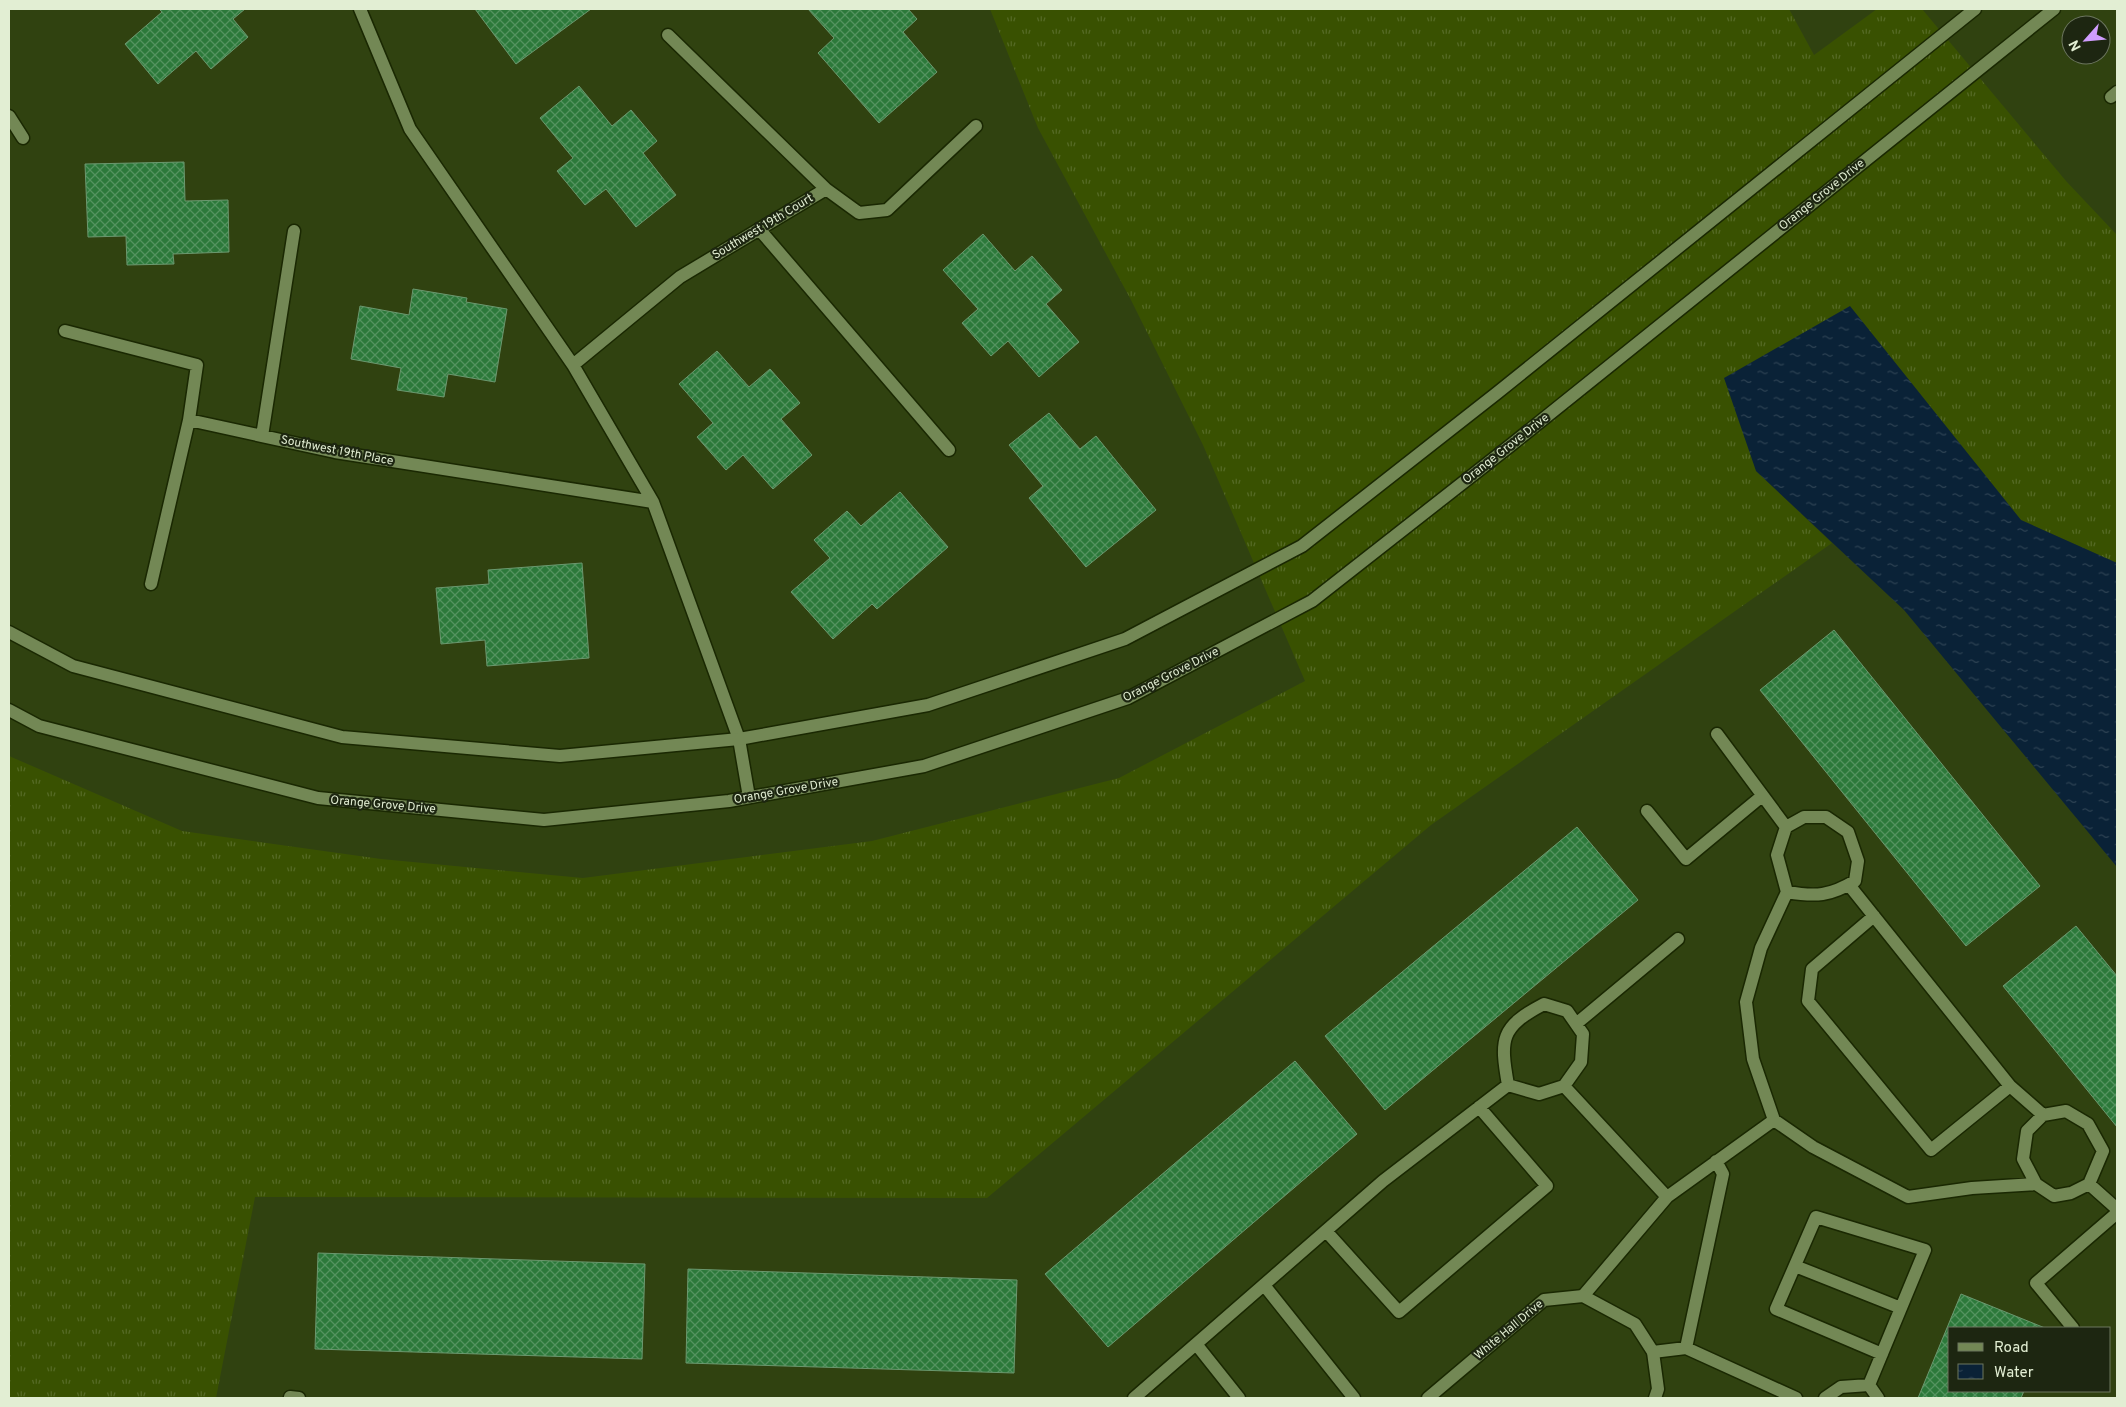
<svg xmlns="http://www.w3.org/2000/svg" width="2126" height="1407" font-family="Overpass,sans-serif">
<defs>
<pattern id="grass-tufts" width="24" height="20" patternUnits="userSpaceOnUse" patternTransform="scale(1.25)"><rect width="24" height="20" fill="#395101"/><path d="M3 7l-1-3M5 7V3M7 7l1-3M15 17l-1-3M17 17v-4M19 17l1-3" fill="none" stroke="#556a25"/></pattern>
<pattern id="water-ripples" width="26" height="14" patternUnits="userSpaceOnUse" patternTransform="scale(1.25)"><rect width="26" height="14" fill="#0a2237"/><path d="M2 4q2-2 4 0t4 0M15 11q2-2 4 0t4 0" fill="none" stroke="#2d4253"/></pattern>
<pattern id="building-cross-hatch" width="8" height="8" patternUnits="userSpaceOnUse" patternTransform="scale(1.25)"><rect width="8" height="8" fill="#2c793a"/><path d="M0 0l8 8M0 8l8-8" fill="none" stroke="#54935f"/></pattern>
</defs>
<rect width="100%" height="100%" fill="#304210"/>
<path fill="url(#grass-tufts)" d="M990,9H1789L1814,55L1877,9H1922L2066,181L2117,235V563L2021,520L1850,307L1756,471L1832,543L1431,825L987,1198L255,1197L216,1398H9V756L182,831L381,859L583,878L872,841L1119,778L1305,681L1203,445L1131,300L1038,128Z"/>
<path fill="url(#water-ripples)" d="M1850,306L2021,520L2117,563V867L1904,610L1756,471L1724,378Z"/>
<path fill="url(#building-cross-hatch)" stroke="#6b986f" d="M159,9H245L233,19L248,37L211,69L196,51L158,84L125,44L162,12Z
M475,9H591L516,64Z
M808,9H908L917,19L903,32L937,72L879,123L818,53L834,38Z
M579,86L612,126L631,110L657,141L643,153L676,195L636,227L606,189L585,205L557,171L573,158L540,118Z
M184,162L185,201L228,200L229,252L173,254L174,264L127,265L126,236L88,237L85,164Z
M983,234L1015,271L1032,256L1062,290L1046,304L1079,342L1039,377L1008,341L991,356L962,323L978,309L943,270Z
M413,289L467,298L466,302L507,309L495,382L448,374L444,397L397,390L401,368L351,359L360,306L409,315Z
M717,351L749,387L770,369L800,403L781,419L812,455L773,489L743,455L726,470L697,437L713,423L679,384Z
M1049,413L1080,449L1096,436L1156,510L1086,567L1029,498L1043,486L1009,445Z
M900,492L948,547L877,609L872,604L833,639L791,592L830,558L814,540L847,511L861,526Z
M582,563L589,658L487,666L485,640L441,644L436,588L489,584L488,570Z
M1834,630L2040,886L1966,946L1760,690Z
M1577,827L1638,900L1385,1110L1325,1036Z
M2076,926L2117,976V1127L2003,986Z
M1295,1061L1357,1134L1108,1347L1045,1274Z
M318,1253L645,1264L642,1359L315,1349Z
M688,1269L1017,1280L1014,1373L686,1363Z
M1961,1294L2045,1328H1950V1391H2024L2021,1398H1918Z"/>
<g fill="none" stroke-linecap="round" stroke-linejoin="round">
<defs>
<path id="service" d="M360,9L410,129L573,365L653,502L739,739L749,797
M2111,97L2117,92
M9,116L23,138
M826,189L859,213L887,210L976,126
M759,229L949,450
M65,331L197,365L189,420
M573,365L680,277L826,189L668,35
M262,436L294,231
M151,584L189,420L335,452L653,502
M1717,734L1786,827
M1647,811L1686,859L1762,796
M1849,885L2010,1086L1931,1150L1808,1001L1812,969L1874,916
M1576,1024L1678,939
M1508,1085C1500,1039 1500,1027 1544,1004L1567,1011L1583,1034L1581,1062L1564,1086
M2010,1086L2043,1115
M2066,1111L2088,1124L2103,1151L2089,1184L2071,1193L2054,1196L2036,1184L2023,1159L2027,1131L2043,1115Z
M1774,1120L1813,1147L1908,1197L1972,1188L2036,1184
M2089,1184L2117,1209
M1667,1197L1774,1120L1753,1059L1746,1002L1761,948L1787,892L1777,855L1786,827L1804,817H1826L1848,832L1858,861L1855,881C1830,896 1816,897 1787,892
M1326,1231L1399,1312L1547,1186L1479,1107
M1795,1266L1901,1308
M1264,1285L1354,1398
M2073,1328L2036,1283L2117,1213
M1196,1344L1239,1398
M1686,1348L1796,1398
M1653,1352L1686,1348L1723,1174L1716,1161
M1869,1385L1925,1250L1816,1217L1776,1309L1882,1354
M1869,1385L1878,1398
M290,1397L299,1398
M1134,1398L1383,1181L1508,1085L1539,1094L1564,1086L1667,1197L1583,1296
M1825,1398L1841,1387L1869,1385"/>
<path id="minor" d="M9,632L73,666L342,737L560,756L739,739L928,705L1125,639L1302,546L1497,393L1975,9
M9,710L39,726L318,798L544,820L729,801L924,766L1128,698L1312,601L1511,445L2054,9
M1428,1398L1544,1300L1583,1296L1635,1324L1653,1352L1658,1389L1655,1398"/>
</defs>
<use href="#service" stroke="#1a2802" stroke-width="15"/>
<use href="#minor" stroke="#1a2802" stroke-width="15"/>
<use href="#service" stroke="#738855" stroke-width="12"/>
<use href="#minor" stroke="#738855" stroke-width="12"/>
</g>
<g text-anchor="middle" dominant-baseline="central" stroke-width="4.5" stroke-linejoin="round" paint-order="stroke">
<g font-size="12" fill="#e2eed3" stroke="#1d2611">
<text transform="translate(1822 195) rotate(-39)">Orange Grove Drive</text>
<text transform="translate(763 227) rotate(-31)">Southwest 19th Court</text>
<text transform="translate(1506 449) rotate(-38)">Orange Grove Drive</text>
<text transform="translate(337 451) rotate(11)">Southwest 19th Place</text>
<text transform="translate(1171 675) rotate(-27)">Orange Grove Drive</text>
<text transform="translate(786 791) rotate(-10)">Orange Grove Drive</text>
<text transform="translate(383 805) rotate(5)">Orange Grove Drive</text>
<text transform="translate(1509 1330) rotate(-40)">White Hall Drive</text>
</g>
</g>
<rect width="2126" height="1407" fill="none" stroke="#e2eed3" stroke-width="20"/>
<rect x="1948" y="1327" width="162" height="65" fill="#1d2611" stroke="#6c765f"/>
<rect x="1958" y="1343" width="25" height="8" fill="#738855" stroke="#6c765f"/>
<text x="1994" y="1352" font-size="15" fill="#e2eed3">Road</text>
<rect x="1958" y="1364" width="25" height="15" fill="url(#water-ripples)" stroke="#6c765f"/>
<text x="1994" y="1377" font-size="15" fill="#e2eed3">Water</text>
<g transform="translate(2086 40) rotate(243)"><circle r="24" fill="#1d2611" stroke="#6c765f"/>
<path d="M0-4L9 19L0 12L-9 19Z" fill="#d09dff"/>
<text y="-8" font-size="14" font-weight="bold" text-anchor="middle" fill="#e2eed3">N</text>
</g>
</svg>
